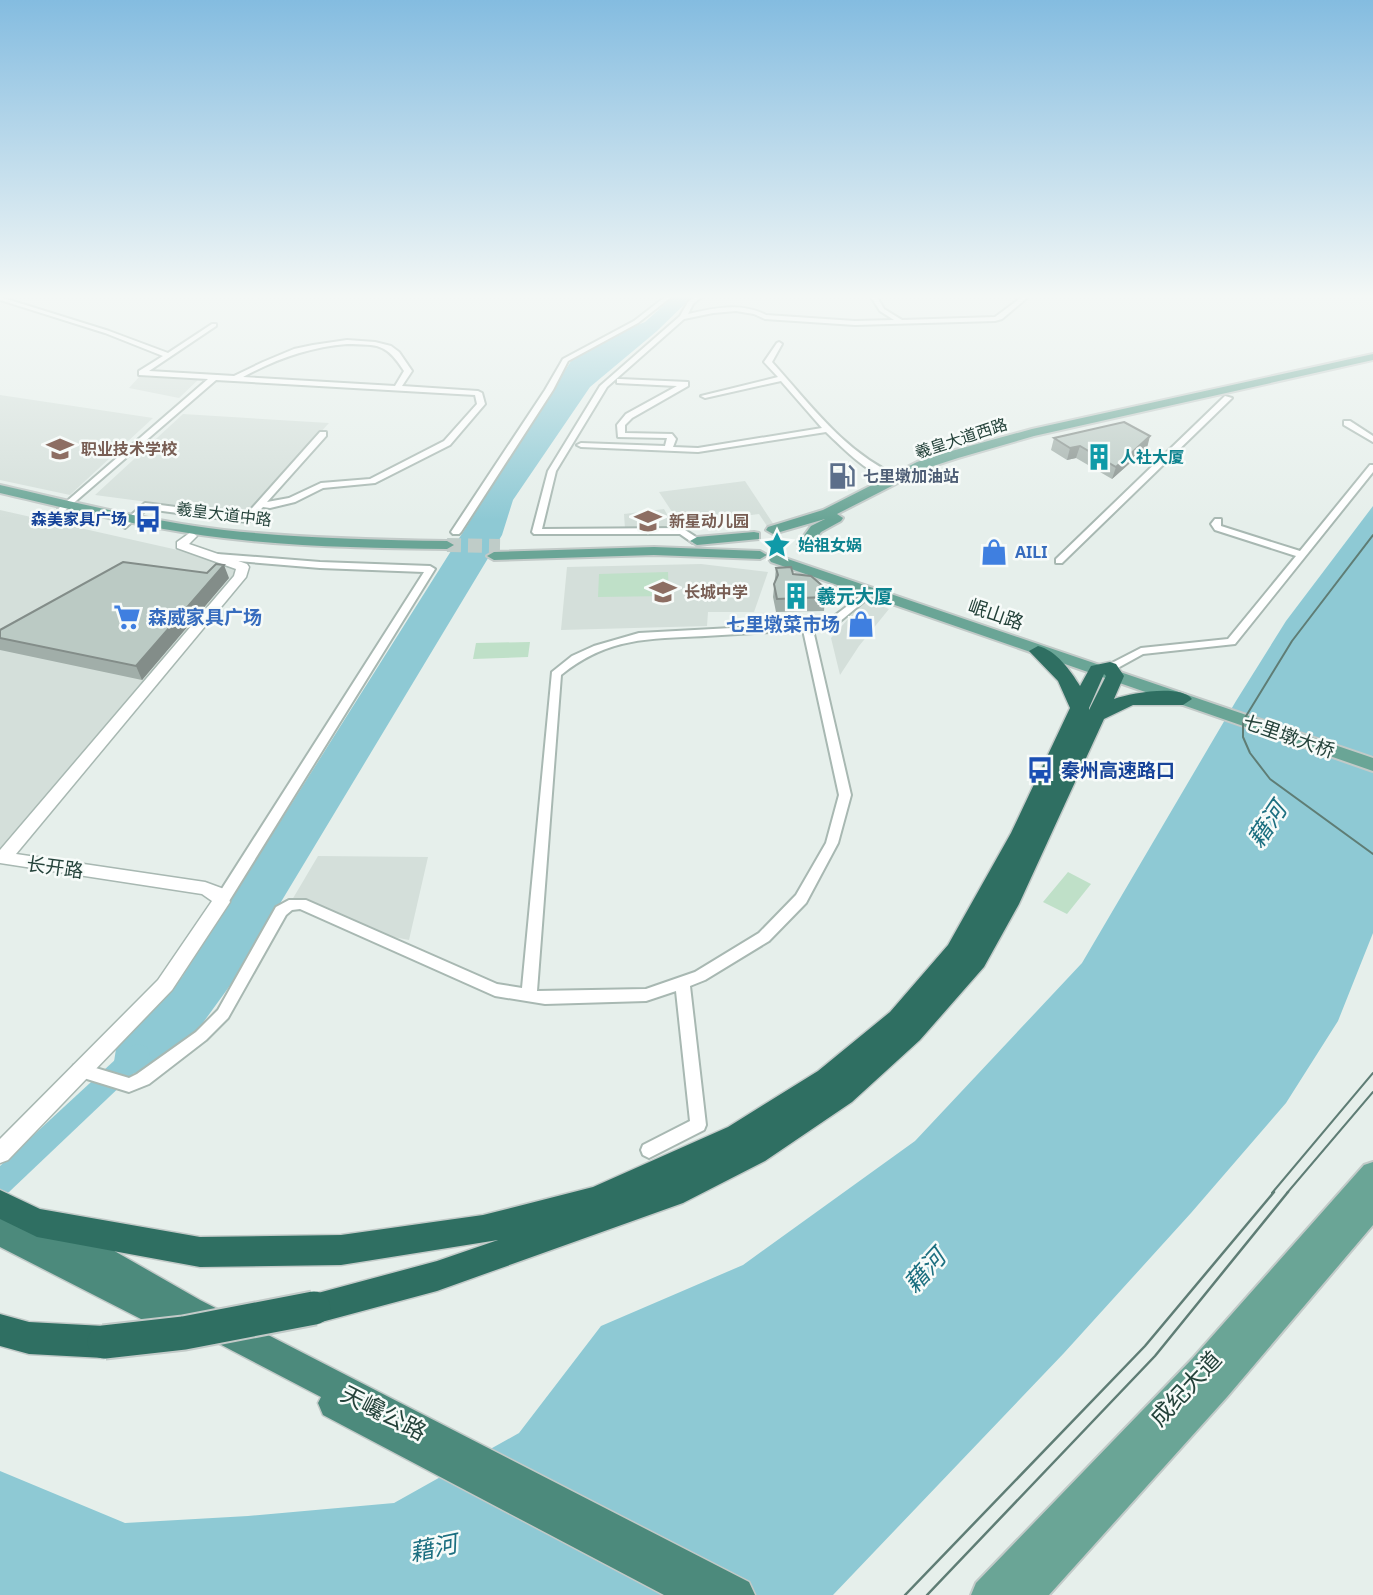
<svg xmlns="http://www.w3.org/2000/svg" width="1373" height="1595" font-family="'Noto Sans','Noto Sans SC',sans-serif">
<rect width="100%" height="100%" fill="#e6efeb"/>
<path fill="#d4dfda" d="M139,377L198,380L179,398L129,388Z
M0,395L153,418L70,495L0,480Z
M183,414L329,423L245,515L95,495Z
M745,481L774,525L767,526L759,514L680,524L659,492Z
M664,509L675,528L625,529L624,514Z
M0,510L249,566L0,853Z
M701,564L768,572L754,612H708L707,626L561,630L567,567Z
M865,600L889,609L859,646L840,675L831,638Z
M318,856L428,857L409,940L373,933L292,900Z"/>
<path fill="#bfe0c8" d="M668,572L669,596L598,597L599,574Z
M530,642L528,657L473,659L476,643Z
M1068,872L1091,884L1067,914L1043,902Z"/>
<path fill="#8ec9d4" d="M673,297H692L657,331L590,387L513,500L502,535L234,980L197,1031L137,1074L113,1068L116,1049L182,977L571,361L615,334L645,322Z
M1373,506V933L1338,1021L1286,1103L1191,1213L1064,1353L833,1595H0V1471L125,1523L248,1516L394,1503L519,1433L601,1326L743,1265L915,1141L1082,963L1236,701L1286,621Z"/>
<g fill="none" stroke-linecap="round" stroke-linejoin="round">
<path fill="#8ec9d4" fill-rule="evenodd" d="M138,1044L147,1047L150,1054L147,1061L9,1192L0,1195V1166L129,1047Z"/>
<path stroke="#bfccc8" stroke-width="14" stroke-dasharray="14 7" stroke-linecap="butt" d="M447,545L500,546"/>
<defs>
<path id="minor" d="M0,297L109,331L168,353L212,324H216V326L149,371L234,376L263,362L294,349L313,345L347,340L375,342L391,346L399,352L412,371L402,386L478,391L482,393L485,404L450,445L375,483L323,488L295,502L270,508L263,507L250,521L247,522L147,509L125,528L121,525L122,523L145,503L245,516L320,432H326V436L267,502L289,498L321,483L370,479L444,441L477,404L475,395L216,380L62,513L58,510L59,508L208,379L139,375V371L163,356L105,333L0,300ZM347,344C379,345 386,343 404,371L395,386L243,377C276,359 310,347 347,344Z
M665,297H671L638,323L568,361L553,390L461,532L459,534H453L451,532L545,390L563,359L634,321Z
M694,297H701L693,304L688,314C714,308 741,302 766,315L855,321L894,320L880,311L871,297H877L884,309L902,320L995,317L1022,297H1028L1002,319L995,321L855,325L765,319L754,314L736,311L713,313L684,319L607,387L556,471L542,529L682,528L699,539V543H693L680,534H534L532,532L548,471L600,386L680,316L688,302Z
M779,342L782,344L772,362C810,404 844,452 898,476V480C873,480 843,448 826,432L698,452L581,447L577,445L581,443L665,446L667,438L618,437L617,425L626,414L677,386L617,383V379H620L688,382V386L632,418L625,425V433L672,434L676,439L673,447L698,448L822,428L781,381L705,398L701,396L778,377L764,362L777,343Z
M1225,396L1232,398L1062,563H1056V559Z
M1344,421H1350L1373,436V442L1344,425Z
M1370,465H1373V472L1235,644L1143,654L1114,670H1106L1105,668L1106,666L1141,648L1228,639L1296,556L1215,530L1211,524L1215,519H1221V526L1300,551Z
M217,554L320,562L430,566L435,569L226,906H216L214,902L216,898L424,572L320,568L214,559V555Z
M871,588L876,591L874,593L832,628L813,630L851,795L838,843L806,903L769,941L705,980L690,986L706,1125L704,1130L649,1158L643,1155L641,1150L643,1145L690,1121L676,991L646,1001L545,1004L495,996L300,909L292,910L286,915L228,1018L206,1040L149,1084L129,1092L74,1075L71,1070L74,1065L79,1063L129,1078L137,1074L196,1032L218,1010L276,907L289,900H306L497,984L522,988L552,672L572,656L594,646L639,633L825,623ZM803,630L839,795L826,843L796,895L759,933L695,972L646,989L537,991L561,675C608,637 648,639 705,636C738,634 770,632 803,630Z"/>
<path id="tertiary" d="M191,532L197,536L189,544L247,564L249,567L246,577L16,854L205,882L224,889L230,902L172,990L8,1160L0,1163V1139L158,980L212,901L202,894L0,863V850L234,576L236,569L177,548V542Z"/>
<path id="primary" d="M1373,354V360L1034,436L958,458L927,468L837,514L843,518L841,521L821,532L810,547L805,548L798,544L811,526L825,519L773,534L766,530L768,527L823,510L917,462L948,452L1032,429Z
M0,485C74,502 148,521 224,530C298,538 373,540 447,541L454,545L447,549C373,548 298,547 224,538C148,529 74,510 0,493Z
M754,532L759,533V539L697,545L690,541L697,537Z
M654,547L760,551L767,555L760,559L654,555L494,560L487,556L494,552Z
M776,555L1373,758V771L771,562L769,559L771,556Z
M1373,1162V1225L1227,1397L1049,1595H971L976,1583L1192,1359L1364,1165Z"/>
<path id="trunk" d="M0,1216L37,1234L40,1221L51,1216L62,1221L200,1300L749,1582L755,1595H664L323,1415L318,1403L321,1397L208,1338L206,1341L195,1346L184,1341L0,1247Z"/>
<path id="motorway" d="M1038,646C1056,650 1071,671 1080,686L1091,666L1110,662L1116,664L1124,676L1114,699C1131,693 1180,684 1192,699L1183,705H1133L1104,719L1019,904L984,967L920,1040L852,1102L765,1161L683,1203L437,1291L314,1324L303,1319L298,1308L303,1297L437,1261L498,1240L341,1265L200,1267L37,1237L0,1219V1190L40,1209L200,1237L341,1235L483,1215L593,1187L728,1127L818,1071L890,1012L948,945L1011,833L1070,708L1058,681L1029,651ZM1104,674L1106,676L1089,710V708Z
M0,1314L29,1322L104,1326L115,1331L120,1342L115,1353L104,1358L29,1354L0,1346Z"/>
</defs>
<use href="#minor" stroke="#a8b8b2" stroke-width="4"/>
<use href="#tertiary" stroke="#a8b8b2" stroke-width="3"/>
<use href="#primary" stroke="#c2cac8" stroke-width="4"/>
<use href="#trunk" stroke="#c2cac8" stroke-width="3"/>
<use href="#motorway" stroke="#c2cac8" stroke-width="3"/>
<use href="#minor" fill="#fff" fill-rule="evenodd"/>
<use href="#tertiary" fill="#fff" fill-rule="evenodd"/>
<use href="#primary" fill="#6aa596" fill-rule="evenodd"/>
<use href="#trunk" fill="#4c8a7c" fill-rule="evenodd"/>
<use href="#motorway" fill="#2f6f62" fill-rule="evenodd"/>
<path stroke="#5f7d75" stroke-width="2" d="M1373,535L1292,641L1243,721V737L1250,753L1270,779L1373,854
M1272,1193L1373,1073
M1287,1193L1373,1092"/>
<path stroke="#5f7d75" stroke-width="2.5" d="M905,1595L1145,1346L1274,1192
M927,1595L1155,1356L1288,1192"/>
<defs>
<path id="motorway-bridge" d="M104,1342L184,1333L314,1308"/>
</defs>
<use href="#motorway-bridge" stroke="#c2cac8" stroke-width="37" stroke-linecap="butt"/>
<use href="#motorway-bridge" stroke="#2f6f62" stroke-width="33"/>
</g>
<path fill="#a1aea9" d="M1054,438L1147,448L1112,479L1076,458L1067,460L1051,450Z
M776,568L793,574L825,597L824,611L776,612L773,597Z
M229,578L142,680L0,650V630Z"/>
<path fill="#838d89" d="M1150,436L1147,448L1112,479L1116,467Z
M1080,446L1076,458L1067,460L1070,448Z
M224,565L229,578L142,680L136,666Z"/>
<path fill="#bbcac4" stroke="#838d89" stroke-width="2" d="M1124,422L1150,436L1116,467L1080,446L1070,448L1054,438Z
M123,562L207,573L216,564L224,565L136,666L0,638V630Z
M791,567L793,574L811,576L825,588V597L777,599L774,584L778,575L776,568Z"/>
<linearGradient id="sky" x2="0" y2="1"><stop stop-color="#84bce0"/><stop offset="0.57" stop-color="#f4f8f6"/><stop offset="1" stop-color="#f4f8f6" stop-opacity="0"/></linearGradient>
<rect width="1373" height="520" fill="url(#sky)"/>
<defs>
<symbol id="university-bare" viewBox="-9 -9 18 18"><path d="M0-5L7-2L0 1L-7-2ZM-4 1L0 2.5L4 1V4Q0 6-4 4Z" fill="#8d6e63" stroke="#f7fbf9" stroke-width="2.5" paint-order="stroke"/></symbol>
<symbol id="building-bare" viewBox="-9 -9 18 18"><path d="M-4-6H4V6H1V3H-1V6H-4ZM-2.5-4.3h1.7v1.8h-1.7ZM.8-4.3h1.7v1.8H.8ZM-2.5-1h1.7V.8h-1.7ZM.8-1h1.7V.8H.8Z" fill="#0f9aa8" stroke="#f7fbf9" stroke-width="2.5" paint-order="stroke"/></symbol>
<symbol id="fuel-bare" viewBox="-9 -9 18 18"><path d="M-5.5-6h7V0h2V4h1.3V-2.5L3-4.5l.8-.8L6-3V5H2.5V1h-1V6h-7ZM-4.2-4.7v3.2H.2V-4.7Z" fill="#5c6f8a" stroke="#f7fbf9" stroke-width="2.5" paint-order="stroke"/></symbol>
<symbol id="bus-bare" viewBox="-9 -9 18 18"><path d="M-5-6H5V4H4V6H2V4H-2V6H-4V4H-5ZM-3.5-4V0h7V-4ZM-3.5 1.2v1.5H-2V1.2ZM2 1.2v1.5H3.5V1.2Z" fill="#1a4fb4" stroke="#f7fbf9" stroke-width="2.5" paint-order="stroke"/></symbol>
<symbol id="school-bare" viewBox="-9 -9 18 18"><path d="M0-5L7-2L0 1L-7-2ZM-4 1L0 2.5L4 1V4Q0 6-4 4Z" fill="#8d6e63" stroke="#f7fbf9" stroke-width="2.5" paint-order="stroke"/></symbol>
<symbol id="sight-bare" viewBox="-9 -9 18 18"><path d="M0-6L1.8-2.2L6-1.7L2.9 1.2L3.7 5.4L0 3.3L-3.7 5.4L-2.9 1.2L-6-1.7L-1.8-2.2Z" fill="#0f9aa8" stroke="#f7fbf9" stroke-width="2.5" paint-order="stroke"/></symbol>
<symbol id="shop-bare" viewBox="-9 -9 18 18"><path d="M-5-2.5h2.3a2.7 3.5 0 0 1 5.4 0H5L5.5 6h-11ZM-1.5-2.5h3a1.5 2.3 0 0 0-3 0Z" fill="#3f7fe0" stroke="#f7fbf9" stroke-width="2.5" paint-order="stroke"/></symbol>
<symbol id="supermarket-bare" viewBox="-9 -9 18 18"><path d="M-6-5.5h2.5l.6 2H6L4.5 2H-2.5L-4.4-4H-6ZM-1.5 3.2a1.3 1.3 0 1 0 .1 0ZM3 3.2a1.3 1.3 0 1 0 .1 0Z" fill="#3f7fe0" stroke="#f7fbf9" stroke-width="2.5" paint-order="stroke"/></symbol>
</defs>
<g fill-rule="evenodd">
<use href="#university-bare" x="41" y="430" width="38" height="38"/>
<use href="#building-bare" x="1080" y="438" width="38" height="38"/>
<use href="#fuel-bare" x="823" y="457" width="38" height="38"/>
<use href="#bus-bare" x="129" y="500" width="38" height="38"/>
<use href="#school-bare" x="629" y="502" width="38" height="38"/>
<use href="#sight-bare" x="758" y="526" width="38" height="38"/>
<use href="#shop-bare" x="975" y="533" width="38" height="38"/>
<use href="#school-bare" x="644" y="573" width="38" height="38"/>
<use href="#building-bare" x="777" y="577" width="38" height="38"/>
<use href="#supermarket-bare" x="108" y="598" width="38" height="38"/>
<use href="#shop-bare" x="842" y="605" width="38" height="38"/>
<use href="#bus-bare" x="1021" y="751" width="38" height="38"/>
</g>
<g text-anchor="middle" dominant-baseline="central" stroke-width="5" stroke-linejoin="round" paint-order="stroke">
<g font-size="16" fill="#24423a" stroke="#f7fbf9">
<text transform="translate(961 438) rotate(-18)">羲皇大道西路</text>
<text transform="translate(224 514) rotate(7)">羲皇大道中路</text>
</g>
<g font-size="16" font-weight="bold" fill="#785e54" stroke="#f7fbf9" text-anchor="start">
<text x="81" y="449">职业技术学校</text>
<text x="669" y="521">新星动儿园</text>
<text x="684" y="592">长城中学</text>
</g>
<g font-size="16" font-weight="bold" fill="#0d838f" stroke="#f7fbf9" text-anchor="start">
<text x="1120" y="457">人社大厦</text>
<text x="798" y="545">始祖女娲</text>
</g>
<g font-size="16" font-weight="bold" fill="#4e5e75" stroke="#f7fbf9" text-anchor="start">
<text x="863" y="476">七里墩加油站</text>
</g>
<g font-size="16" font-weight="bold" fill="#164399" stroke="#f7fbf9" text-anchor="end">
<text x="127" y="519">森美家具广场</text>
</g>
<g font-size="16" font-weight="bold" fill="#366cbe" stroke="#f7fbf9" text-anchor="start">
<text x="1015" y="552">AILI</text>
</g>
<g font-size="19" font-weight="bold" fill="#0d838f" stroke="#f7fbf9" text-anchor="start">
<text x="817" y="596">羲元大厦</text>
</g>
<g font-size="19" fill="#24423a" stroke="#f7fbf9">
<text transform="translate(996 614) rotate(19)">岷山路</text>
<text transform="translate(1289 736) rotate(19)">七里墩大桥</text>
<text transform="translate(55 867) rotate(8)">长开路</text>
</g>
<g font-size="19" font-weight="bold" fill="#366cbe" stroke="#f7fbf9" text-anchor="start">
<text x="148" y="617">森威家具广场</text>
<text x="840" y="624" text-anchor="end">七里墩菜市场</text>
</g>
<g font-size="19" font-weight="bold" fill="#164399" stroke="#f7fbf9" text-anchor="start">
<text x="1061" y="770">秦州高速路口</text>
</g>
<g font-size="23" fill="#24423a" stroke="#f7fbf9">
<text transform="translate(1185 1388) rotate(-47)">成纪大道</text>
<text transform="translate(384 1412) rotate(27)">天巉公路</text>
</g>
<g font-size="24" font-style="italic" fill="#1c6f80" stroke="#f7fbf9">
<text transform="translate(1266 824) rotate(-56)">藉河</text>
<text transform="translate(924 1270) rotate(-48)">藉河</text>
<text transform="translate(433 1547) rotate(-12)">藉河</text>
</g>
</g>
</svg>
